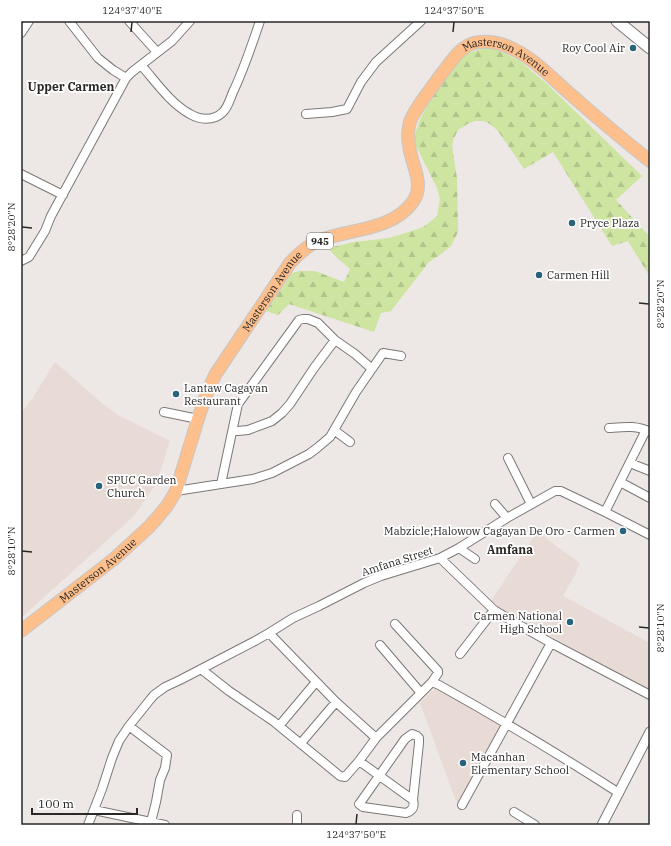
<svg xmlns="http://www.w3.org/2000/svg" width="671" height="846" font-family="'IBM Plex Serif',serif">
<defs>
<pattern id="forest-firs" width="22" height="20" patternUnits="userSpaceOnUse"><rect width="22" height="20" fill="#cee4a1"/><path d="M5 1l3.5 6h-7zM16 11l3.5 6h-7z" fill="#b1c48b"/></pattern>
</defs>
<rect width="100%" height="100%" fill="#ede8e5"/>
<path fill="#e8dbd5" d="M55,362L103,404L118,415L170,441L156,484L134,516L21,618V413L32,399Z
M537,532L580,563L575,575L563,596L650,643V691L490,602Z
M438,685L504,726L460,804L456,801L420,703Z"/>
<path fill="url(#forest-firs)" d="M484,48H494L520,61L547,84L642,176L616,200L650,237V277L628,241L612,246L553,152L524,169L498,131L490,124L484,121H476L469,123L458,130L454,138L452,146L457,178L458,232L451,246L440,255L429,262L391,311L381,313L374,332L289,304L278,315L266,311L292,273L299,271H315L344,282L350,269L337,258L328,248L354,242L389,238L418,229L425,226L437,216L440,199L437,188L415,144V134L420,119L431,98L460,59L468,53Z"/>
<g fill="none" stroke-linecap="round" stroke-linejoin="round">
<defs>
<path id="minor" d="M69,21L98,58L113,70L126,78
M129,21L157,52
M21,33L29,21
M141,65C156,82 170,103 190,114C200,120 213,121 222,113C228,108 230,99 233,92C244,69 252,45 260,21
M306,114L332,112L347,109L361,82L376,62L421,21
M21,174L63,195
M21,261L29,257L45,231L51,216L126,78L132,72L172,41L190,21
M164,412L198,419
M609,428C623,427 637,425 650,432
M334,430L350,442
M233,431H238L248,430L272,421L282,413L290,404L314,368L335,340
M508,458L531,504
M630,463L650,471
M620,482L650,498
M221,484L238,404L299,320L303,319H308L318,323L335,340L355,354L372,369
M176,491L253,479L272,473L309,454L317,448L330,437L356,392L383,353L401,356
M495,504L507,518
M605,512L646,430
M459,548L475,559
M440,558L494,610L509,619L551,643L650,695
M269,633L336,702L376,738
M380,645L421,693
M460,654L494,610
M201,669L229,691L273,721L340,776L345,777L359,761L376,738L432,682L438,673V671L395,624
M432,682L439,685C500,719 560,755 619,793
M129,726L167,755L165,768L160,780L156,802L151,822
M279,726L316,682
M412,734L417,736L419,738V743L413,800C415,807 412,811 406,813L363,807L359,804L360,803L405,739Z
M301,743L336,702
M359,761L413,800
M462,805L551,643
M94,810L165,825
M514,812L535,825
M297,815V825
M88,825L102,789L112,758L119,741L129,726L149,701L154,695L165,687L180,680L255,641L269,633L293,618L319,606L364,583L381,576L440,558L459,548L507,518L555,491H561L605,512L650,535"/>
<path id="tertiary" d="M602,825L650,732"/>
<path id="secondary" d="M617,21L650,48"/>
<g id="primary">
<path id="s1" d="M21,631L114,559L149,527L157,518L167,506L176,491L198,419L205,398L215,375L290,263C298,254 307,246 318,241C348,229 391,231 412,203C424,187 415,172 411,155C408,144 407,132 410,122C414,109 432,88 440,76C449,65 459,47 474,43C488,40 502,43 515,50C535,60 552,78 569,93C595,116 622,139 650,161"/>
</g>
</defs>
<use href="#minor" stroke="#7c7876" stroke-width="10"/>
<use href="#tertiary" stroke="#7c7876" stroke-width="11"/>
<use href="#secondary" stroke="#7c7876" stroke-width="13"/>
<use href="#primary" stroke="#c8c7c7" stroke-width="14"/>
<use href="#minor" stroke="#fff" stroke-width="8"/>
<use href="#tertiary" stroke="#fff" stroke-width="9"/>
<use href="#secondary" stroke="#fff" stroke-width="11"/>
<use href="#primary" stroke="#fdbf8b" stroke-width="12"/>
</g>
<path fill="none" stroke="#2a2827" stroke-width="1.5" d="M131,32L132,22M453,32L454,22M22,227L32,228M639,303L649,304M22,551L32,552M639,627L649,628M356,824L357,814"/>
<g fill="#27647b" stroke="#fff" stroke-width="1.5">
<circle cx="633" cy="48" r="4"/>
<circle cx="572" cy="223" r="4"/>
<circle cx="539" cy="275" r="4"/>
<circle cx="176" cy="394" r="4"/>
<circle cx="99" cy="486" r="4"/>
<circle cx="623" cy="531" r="4"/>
<circle cx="570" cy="622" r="4"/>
<circle cx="463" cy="763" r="4"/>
</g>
<g text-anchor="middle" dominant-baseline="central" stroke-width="3.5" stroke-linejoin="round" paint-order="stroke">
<rect fill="#fff" stroke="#6a6868" stroke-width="1" x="307" y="233" width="26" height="16" rx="3"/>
<g font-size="10" font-weight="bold" fill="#2a2827">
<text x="320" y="241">945</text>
</g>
<g font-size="11" fill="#2a2827" stroke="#fff" text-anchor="start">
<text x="625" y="48" text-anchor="end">Roy Cool Air</text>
<text x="580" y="223">Pryce Plaza</text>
<text x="547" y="275">Carmen Hill</text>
<text x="184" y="388">Lantaw Cagayan<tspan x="184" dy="13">Restaurant</tspan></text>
<text x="107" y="480">SPUC Garden<tspan x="107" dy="13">Church</tspan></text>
<text x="615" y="531" text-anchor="end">Mabzicle;Halowow Cagayan De Oro - Carmen</text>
<text x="562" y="616" text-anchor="end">Carmen National<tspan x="562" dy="13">High School</tspan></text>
<text x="471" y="757">Macanhan<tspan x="471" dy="13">Elementary School</tspan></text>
</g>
<g font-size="11" fill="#2a2827" stroke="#fff">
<text stroke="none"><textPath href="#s1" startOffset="829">Masterson Avenue</textPath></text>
<text stroke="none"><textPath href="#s1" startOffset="434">Masterson Avenue</textPath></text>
<text transform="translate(397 561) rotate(-18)">Amfana Street</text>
<text stroke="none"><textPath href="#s1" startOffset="98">Masterson Avenue</textPath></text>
</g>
<g font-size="12" font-weight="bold" fill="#2c2827" stroke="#fff">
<text x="71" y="86">Upper Carmen</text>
<text x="510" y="549">Amfana</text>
</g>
</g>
<rect width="671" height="846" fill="none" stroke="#ffffff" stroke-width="44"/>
<path d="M32 808v6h105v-6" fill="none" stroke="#2a2827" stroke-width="2"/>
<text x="38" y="808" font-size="12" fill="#2a2827" stroke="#ffffff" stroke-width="3" paint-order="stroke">100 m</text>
<rect x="22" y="22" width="627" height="802" fill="none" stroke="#2a2827" stroke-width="1.5"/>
<g font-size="10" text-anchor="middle" fill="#2a2827">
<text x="132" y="14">124°37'40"E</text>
<text x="454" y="14">124°37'50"E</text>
<text transform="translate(11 227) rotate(-90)" y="4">8°28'20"N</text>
<text transform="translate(660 304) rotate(-90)" y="4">8°28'20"N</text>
<text transform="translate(11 551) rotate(-90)" y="4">8°28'10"N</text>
<text transform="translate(660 628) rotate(-90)" y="4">8°28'10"N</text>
<text x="356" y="838">124°37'50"E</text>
</g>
</svg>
